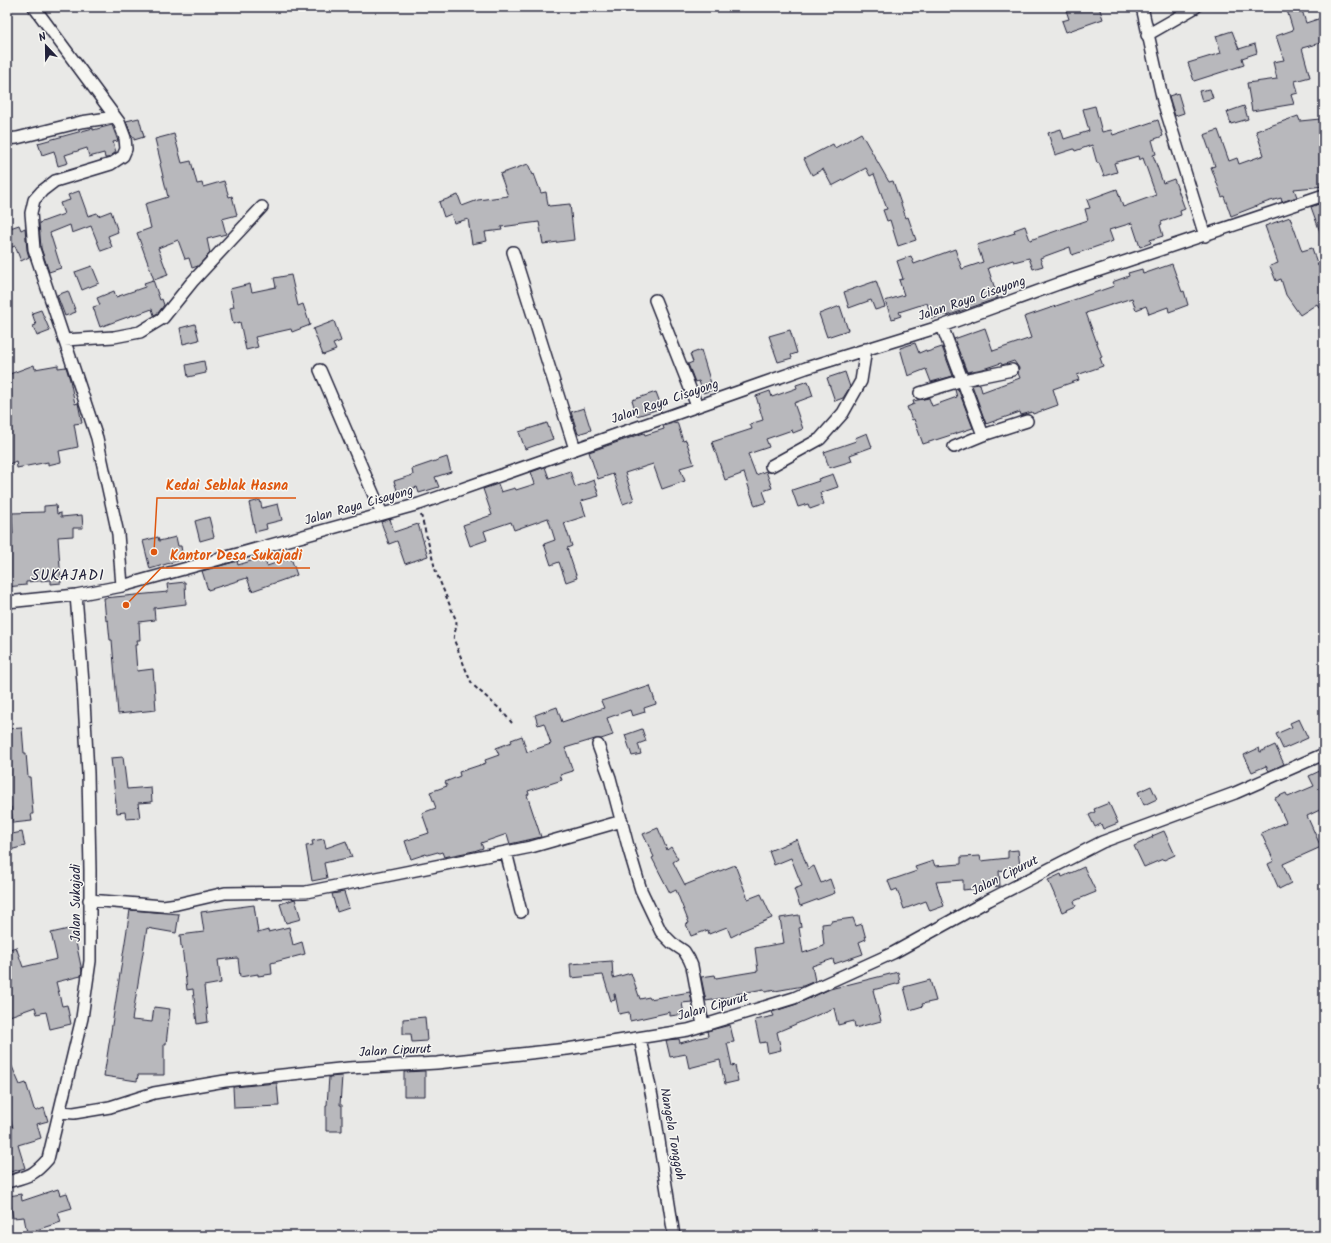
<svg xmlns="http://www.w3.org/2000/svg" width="1331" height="1243" font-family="Kalam,sans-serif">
<rect width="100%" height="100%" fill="#e9e9e7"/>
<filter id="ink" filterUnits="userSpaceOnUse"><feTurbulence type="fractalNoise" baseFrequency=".025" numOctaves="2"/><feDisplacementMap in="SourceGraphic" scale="8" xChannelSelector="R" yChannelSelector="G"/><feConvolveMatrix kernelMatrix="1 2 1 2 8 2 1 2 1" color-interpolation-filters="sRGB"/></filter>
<g filter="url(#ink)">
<path fill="#b8b8bc" stroke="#22223b" d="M1065,7H1099L1103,19L1066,32L1062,21L1069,19Z
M1286,7H1301L1306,23L1324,17V42L1302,48L1310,77L1295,81L1298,93L1291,95L1294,104L1252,111L1247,83L1277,79L1273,62L1284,60L1276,36L1293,30Z
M1232,31L1239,49L1255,44L1257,53L1242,58L1244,65L1194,81L1188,63L1221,53L1216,36Z
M1210,89L1213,98L1202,101L1199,91Z
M1178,93L1184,113L1175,116L1169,96Z
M1095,106L1102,132L1111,130L1113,135L1158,120L1163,136L1152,140L1156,154L1153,155L1163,183L1174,179L1185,209L1180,211L1181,215L1161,222L1162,224L1160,225L1163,236L1150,240L1151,243L1140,247L1132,223L1109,230L1113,241L1072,255L1070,247L1040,258L1043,266L1033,269L1029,258L1014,262L1013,260L988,268L998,298L947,316L946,314L932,319L927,303L899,312L901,316L892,319L885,301L904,295L899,280L903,279L897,261L911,256L914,264L955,249L962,269L983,262L977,245L1015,233L1014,230L1025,226L1030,240L1088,220L1085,209L1090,208L1087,200L1117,189L1123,207L1156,195L1143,158L1139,160L1138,156L1114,163L1117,172L1104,176L1099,163H1097L1092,145L1075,151L1074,149L1055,155L1048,133L1061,129L1064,139L1089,131L1083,109Z
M1244,106L1248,119L1231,124L1227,112Z
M1298,116L1300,121L1320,119L1322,125L1324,124V186L1294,189L1297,197L1282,202L1281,198L1267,202L1231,216L1224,196L1222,197L1211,167L1215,166L1204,135L1218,130L1229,161L1237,158L1239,164L1264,155L1256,131Z
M139,118L144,137L134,140V137H132L126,121Z
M112,125L118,141L113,142L116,152L108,158H105L104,153L89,157L87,148L65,155L68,163L58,166L54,151L42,155L38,143L93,128V130Z
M861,133L889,182L893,181L906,218L908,217L916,240L898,246L890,220L887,221L883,210L887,209L874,174L870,176L866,168L832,186L823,169L812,175L804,159L833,144L835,148Z
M174,134L182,163L191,161L197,184L202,183L203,187L224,181L229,197L232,196L237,215L222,219L226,234L207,239L210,253L198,266L192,268L189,258L185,259L178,240L158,248L168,275L154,280L137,233L151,228L145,204L168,197L160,164L161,163L155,139Z
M528,164L533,175L534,174L541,193L546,192L548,205L549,206L570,204L574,240L543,244L539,222L501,227L502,230L485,232L487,241L472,244L468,219L454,223L451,214L444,217L439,202L458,195L462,206L478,200L508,196L500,174Z
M79,191L88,216L97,213L98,216L111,211L118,232L108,236L112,247L101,251L91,226L72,233L70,225L50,233L61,268L49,272L41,248L39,223L64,214L60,203L70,200L68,195Z
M1324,202V240H1323L1311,207Z
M1290,217L1302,251L1312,248L1318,266L1324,264V316L1317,304L1300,315L1286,295L1281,279L1276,281L1270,266L1278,263L1265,226Z
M19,225L21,230L25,228L27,250L29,257L21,261L15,246L7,249V229Z
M1172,264L1182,292L1184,291L1188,305L1169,312L1168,307L1149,314L1146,306L1136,310L1132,298L1086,313L1102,357L1100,358L1103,366L1077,375L1079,380L1053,389L1058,405L1033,414L1032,412L1021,415L1020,412L986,424L972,385L980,384L982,392L1020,378L1018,373L1019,368L1014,361L1002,365L1001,363L983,369L967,372L954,339L985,328L993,351L1031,338L1024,317L1114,286L1112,282L1129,276L1128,273L1142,269L1143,274Z
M92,266L99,283L82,290L75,272Z
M291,275L298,306L303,304L310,325L292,332L291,329L255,337L258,347L246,350L240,322L233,324L230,308L234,307L230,289L250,284L252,292L276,287L274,278Z
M153,280L160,300L162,299L164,305L158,313L154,315L152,309L133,316V315L100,327L93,307L100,305L97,298L114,291L116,297L145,287L144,283Z
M876,281L885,307L875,310L871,300L849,308L844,292Z
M68,291L76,312L65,316L57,295Z
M840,306L848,330L827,337L819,314Z
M41,310L50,331L37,336L33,326L36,325L32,313Z
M334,321L341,341L333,344L336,350L323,355L313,329Z
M195,324L199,340L183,344L180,328Z
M790,330L797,353L791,355L792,358L778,362L769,336Z
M915,343L919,353L926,350L927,352L942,347L953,376L931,382L926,369L908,376L900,348Z
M701,350L713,390L703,393L699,381L695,382L688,364L693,362L690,354Z
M204,361L206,373L188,377L186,365Z
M34,365L35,369L58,365V368L66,367L70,380L75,404L78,403L82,423L74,424L78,447L59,451L61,462L48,465V462L17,468L16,461L7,465V375Z
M845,372L850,387L843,398L835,401L827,378Z
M808,381L813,396L794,403L803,429L793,433L792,430L766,439L769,447L748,454L756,475L766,471L772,488L763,491L767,502L755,506L744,473L725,480L712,442L752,429L750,424L763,420L756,396L770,391L772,397L797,388L796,385Z
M958,389L973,428L923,444L914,419L912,420L907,407L914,404L913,401L918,400L929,398L932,406L957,397L955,390Z
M656,392L662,408L637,416L632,400Z
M584,408L591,430L578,434L571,412Z
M677,422L683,441L686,440L694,464L680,468L685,481L662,489L653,464L625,473L634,500L623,504L613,474L598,479L589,452L644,433L645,435L664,429L663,426Z
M547,423L553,439L525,449L519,432Z
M867,433L872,447L850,455L852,461L829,468L824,452L856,441L855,438Z
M447,457L451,472L435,477L439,487L419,493L417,487L398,493L394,481L413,475L412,469Z
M545,467L549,478L570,471L575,487L594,480L599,496L581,501L586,516L564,523L572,546L567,548L577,578L566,582L559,562L551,565L544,544L555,540L548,518L514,530L511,522L484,531L487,540L470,546L463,525L492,515L483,489L498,484L501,492L515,488L516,490L535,484L531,472Z
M833,474L838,487L820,493L824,504L810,509L808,504L798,507L792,490L819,481L818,479Z
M260,500L262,508L278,504L282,520L266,524L267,529L255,532L249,503Z
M56,505L57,514L61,513V517L82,515L83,528H73V536L58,537L61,583L51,584V580L26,582V585L7,587V534H13L12,513L44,512V506Z
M209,517L214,537L200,541L195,521Z
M390,519L394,532L418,524L428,556L405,564L397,541L389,544L381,522Z
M158,537L159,541L176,537L178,546H181L183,559L150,569L143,541Z
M264,557L267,566L291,558L297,575L252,591L247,578L208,590L202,571L237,561L238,565Z
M185,582L186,604L154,608L155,620L139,622L140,640H137L138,645H135L137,671L153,669L156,710L118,714L112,640H110L108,620L106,621L104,598L168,592L167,584Z
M650,686L656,704L644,708L645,712L632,716L630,710L607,718L613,735L601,739H595L565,748L573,771L560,775L562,780L528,791L529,794L527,795L541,837L510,844L507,834L481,843L483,848L474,851L444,857L442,852L439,853L438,852L427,855L426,854L411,859L405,841L429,833L422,813L436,808L430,792L447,786L445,782L460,776L459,772L486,763L485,760L499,755L496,748L512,742L511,740L522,736L527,752L551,744L544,723L538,725L535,715L557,707L562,722L604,708L601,701L638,689V690Z
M1299,719L1308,738L1283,749L1276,734L1292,727L1290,723Z
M22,728L24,753H26L28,777H30L33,814H31L32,821L13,823L11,807H7V729Z
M642,729L646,741L638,744L641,754L632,756L625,735Z
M1275,745L1284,764L1269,771L1266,766L1252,772L1244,755L1259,748L1260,752Z
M123,757L127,789L151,787L152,802L138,803L140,818L126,819L125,812L117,813L111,758Z
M1324,769V809V808L1307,816L1321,847L1283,864L1291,883L1279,889L1268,864L1274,861L1261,833L1286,822L1275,798L1286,793L1288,797L1314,786L1309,776Z
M1151,786L1157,799L1144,805L1138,792Z
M1109,803L1118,823L1103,829L1101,824L1095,827L1089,815L1095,812L1094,809Z
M658,828L667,850L671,847L678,859L673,862L685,885L735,865L748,899L761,894L772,918L741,931V932L731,937L727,927L709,934L708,930L691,936L686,924L689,923L676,890L670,893L652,858L654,857L643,834Z
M1164,831L1175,855L1164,860L1163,859L1144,867L1134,846L1153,837L1152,836Z
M22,832L25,846L10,850L7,835Z
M324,839L326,848L346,841L352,857L324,863L327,878L312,881L306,846L313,845L312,841Z
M797,839L808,869L814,866L821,883L830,879L835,893L800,906L794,889L802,886L791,858L774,865L769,851Z
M1018,850L1020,867L1005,868V870L999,871L1000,886L963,890V880L936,882L944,906L930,911L926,901L904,909L897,889L892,891L888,881L917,871L915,867L933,861L935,866L961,864V857L980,856L981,861L1008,858V851Z
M1084,867L1096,892L1074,901L1076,906L1062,912L1048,880L1061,874L1062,877Z
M344,892L349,908L337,912L332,894Z
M295,899L301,919L286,923L280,904Z
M254,905L258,933L268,930V932L289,927L293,945L302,942L305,954L271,963L272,974L258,976V974L240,977L238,958L218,960L221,983L204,986L208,1022L197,1024L193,989L187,990L182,946H181L180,935L204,932L201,912Z
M130,910L179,914L176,933L147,928L132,1020L152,1022L154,1007L170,1009L166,1044H164V1075H138L137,1081L104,1076Z
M799,915L801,927L799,928L803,953L824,946L822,924L831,923V921L853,918L856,926L862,924L866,939L859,942L863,954L834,964L833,959L812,966L815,981L803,986L775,991V990L765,992L764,989L736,994L737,996L706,1001L701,977L715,975L716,978L758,971L755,948L784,943L780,918Z
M73,928L82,971L81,976L56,982L62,1006L67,1005L71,1024L50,1029L46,1012L37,1014L35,1007L7,1017V950L16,947L23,967L57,959L51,933Z
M612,961L613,978L631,973L640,999L649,997L650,999L690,992L692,1002L682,1003L684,1014L670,1016V1012L630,1021L629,1012L619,1014L615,994H614L615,1000L611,1001L603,975L571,978L570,964Z
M898,972L900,983L873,990L881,1021L855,1028L854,1021L838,1025L834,1008L777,1032L781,1050L768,1053L766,1042L760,1043L755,1020L774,1016L772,1012L797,1004L830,989Z
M930,980L936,1001L922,1004L923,1006L910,1010L904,987Z
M425,1017L427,1041L412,1042L411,1034H403V1019Z
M730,1025L734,1042L727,1043L732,1066L735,1065L738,1081L725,1084L720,1060L689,1068L686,1054L670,1057L666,1040L679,1039L680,1043L699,1038L708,1036L707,1031Z
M7,1055L20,1085L26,1083L34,1109L36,1111L44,1108L48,1121L37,1124L41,1138L18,1145L25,1168L7,1173V1130L13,1128L7,1107Z
M425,1071V1096H404V1072Z
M342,1076L340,1105H342V1131H326V1105H327L329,1077Z
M277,1083L279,1106L234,1108L233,1087Z
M58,1189L60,1195L67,1193L72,1208L58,1212L61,1222L27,1233L24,1217L13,1218L9,1196L21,1194L22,1201Z"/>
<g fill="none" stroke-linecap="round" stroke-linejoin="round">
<defs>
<path id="street" d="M34,7L119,122L125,138L126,149L123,156L111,164L55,181L42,191L34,200L31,213L34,249L97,438L118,534L122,586
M1142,7L1163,101L1205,236
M1147,35L1196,7
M7,139L17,138L81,122L115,117
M513,252L575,449
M655,300L697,406
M942,326L983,435
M64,340L114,337L140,332L163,318L192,282L262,207
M320,370L382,514
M920,393L963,380L1012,370
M954,447L983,435L1027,421
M771,466L820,439L843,413L861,381L866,349
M7,602L76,595L122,586L419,504L806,368L942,326L1058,284L1324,195
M598,745L610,778L629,850L641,890L661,932L672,943L684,951L689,959L692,966L703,1025
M506,852L521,912
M89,900L163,906L177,904L225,893L306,892L531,847L622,821
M640,1038L653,1102L674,1236
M60,1112L74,1113L110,1107L154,1093L225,1081L349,1068L437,1063L567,1049L688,1030L794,998L893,953L989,900L1102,842L1235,793L1324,754
M7,1182C29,1176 33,1176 48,1159L82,1018L90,961V870L88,773L83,683L76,595"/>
</defs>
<use href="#street" stroke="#22223b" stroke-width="14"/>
<path stroke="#22223b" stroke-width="2" stroke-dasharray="4 3" stroke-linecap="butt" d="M421,515L436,572L456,620C458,627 453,633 454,640L470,680L473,685L501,710L512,723"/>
<use href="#street" stroke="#f6f6f2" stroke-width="11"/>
</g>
</g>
<g text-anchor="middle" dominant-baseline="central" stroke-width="3" stroke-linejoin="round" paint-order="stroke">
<g font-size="13" fill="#22223b" stroke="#f6f6f2">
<text transform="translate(972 299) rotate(-19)">Jalan Raya Cisayong</text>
<text transform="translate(665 402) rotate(-19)">Jalan Raya Cisayong</text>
<text transform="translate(359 506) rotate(-16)">Jalan Raya Cisayong</text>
<text transform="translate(1005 876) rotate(-27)">Jalan Cipurut</text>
<text transform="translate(76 903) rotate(-90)">Jalan Sukajadi</text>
<text transform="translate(713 1007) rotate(-16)">Jalan Cipurut</text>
<text transform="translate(395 1051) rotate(-3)">Jalan Cipurut</text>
<text transform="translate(672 1134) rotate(80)">Nangela Tonggoh</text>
</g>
<g font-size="15" letter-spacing="1" fill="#22223b" stroke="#f6f6f2">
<text x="68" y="576">SUKAJADI</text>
</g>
</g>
<path fill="none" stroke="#de560e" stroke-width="1.5" d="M154 552L157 498H296M126 605L161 568H310"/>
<g fill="#de560e" stroke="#f6f6f2" stroke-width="1.5">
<circle cx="154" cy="552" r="4"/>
<circle cx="126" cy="605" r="4"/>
</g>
<g font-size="14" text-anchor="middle" font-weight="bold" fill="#de560e" stroke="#f6f6f2" stroke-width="3" stroke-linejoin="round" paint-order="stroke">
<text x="227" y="490">Kedai Seblak Hasna</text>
<text x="236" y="560">Kantor Desa Sukajadi</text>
</g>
<rect width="1331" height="1243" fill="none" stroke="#f6f6f2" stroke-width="24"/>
<rect x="12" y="12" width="1307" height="1219" fill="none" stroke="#22223b" stroke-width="1.5" filter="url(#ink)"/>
<g transform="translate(46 46) rotate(338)" stroke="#f6f6f2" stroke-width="3" paint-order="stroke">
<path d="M0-3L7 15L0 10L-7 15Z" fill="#22223b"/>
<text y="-6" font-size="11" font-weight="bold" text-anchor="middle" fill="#22223b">N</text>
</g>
</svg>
